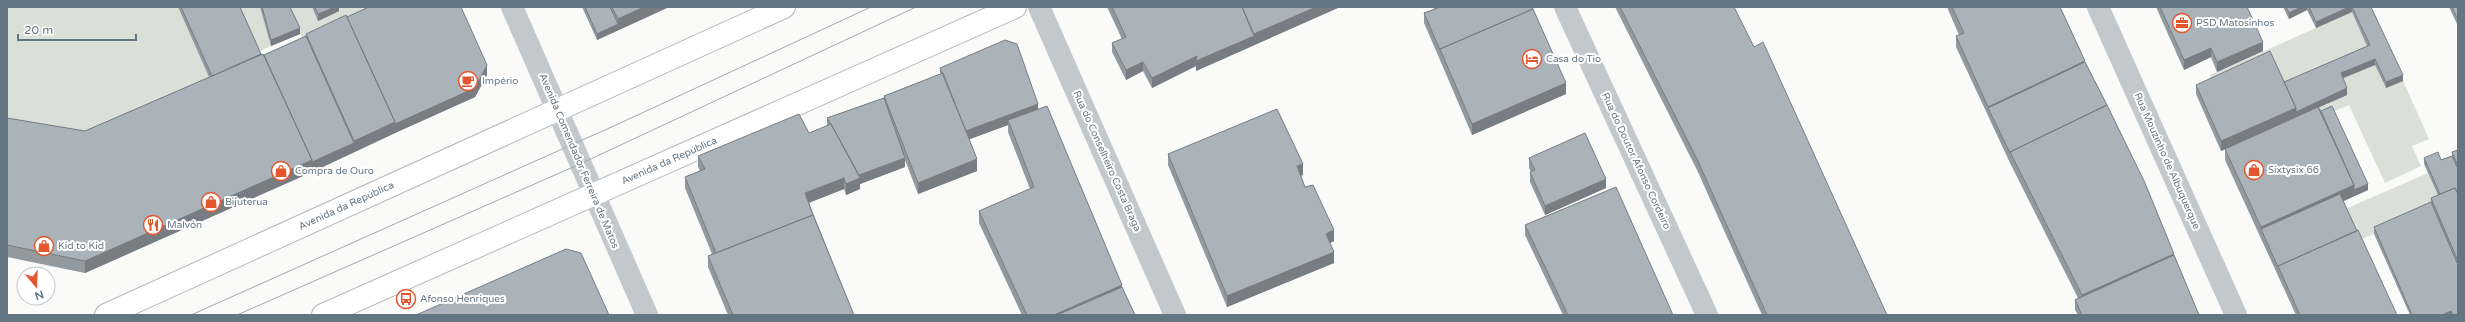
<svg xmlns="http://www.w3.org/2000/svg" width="2465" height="322" font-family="'Varela Round',sans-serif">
<rect width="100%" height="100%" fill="#fafaf8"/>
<path fill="#dadfd7" d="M7,7H178L214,87L85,143L7,129Z
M238,7H260L271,46L258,52Z
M288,7H312L318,20L338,7H390L306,46Z
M2352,12L2370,51L2283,89L2214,86L2210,75Z
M2375,65L2386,88L2403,81L2429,139L2412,146L2421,166L2385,183L2349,105L2332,112L2296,118L2347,95L2341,79Z
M2428,173L2442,203L2358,241L2343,210Z"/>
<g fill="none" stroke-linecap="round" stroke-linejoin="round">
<defs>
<g id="secondary">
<path id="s1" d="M106,315L784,7"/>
<path id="s2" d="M323,315L1015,7"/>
</g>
</defs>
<use href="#secondary" stroke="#b3babf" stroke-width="24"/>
<path stroke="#c3c8cc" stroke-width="22" d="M512,7L647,315
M1039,7L1175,315
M1565,7L1707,315
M2098,7L2236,315"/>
<use href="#secondary" stroke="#fff" stroke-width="22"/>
<path stroke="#a2aab0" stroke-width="1" d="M191,315L616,125L871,7
M237,315L580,164L916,7"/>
</g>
<path fill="#929a9f" d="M178,7H240L261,54L264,55L306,36V34L347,17L487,75L475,97L395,133L312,172L85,273L7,257V118L85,131L209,77Z
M260,7H290L300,34L271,46Z
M312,7H339V11L318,21Z
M582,7H669L597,40Z
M1107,7H1340L1196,71V66L1152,88L1143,71L1126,80L1112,52V43L1122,39Z
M1433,7H1532L1566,94L1472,135L1440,60L1424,23V13L1434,9Z
M1615,7H1734L1887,315H1762L1697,170Z
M1947,7H2060L2174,255L2199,315H2078L2075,310V300L2078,298L2010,163L1956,47V36L1959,35Z
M2156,7H2241L2263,51L2217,72L2211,57L2184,70Z
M2283,7H2371L2403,81L2386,88L2375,65L2343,78L2347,95L2319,107L2368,190L2343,201L2397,315H2296L2225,160V149L2221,151L2196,94V85L2284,82L2367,46L2352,12L2316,28L2307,10L2289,19Z
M2449,7H2458V26Z
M940,68L1038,110L1122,287L1135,315H1022L979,223V211L1030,189L1008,132V125L969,139L977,171L918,194L905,160V167L860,184V189L846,195L844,189L809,203L854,315H728L708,267V256L712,254L685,188V177L700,171L698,167V156L809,133L827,126V118L884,98V96L940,74Z
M2458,150V315H2410L2374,234V227L2431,202V198L2438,195L2424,164V158L2441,160L2452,156V152Z
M1168,154L1303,175L1301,176L1305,187L1334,241L1330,243L1334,263L1227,307L1168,165Z
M1529,158L1606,188L1545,215L1530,182V172H1531L1529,168Z
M1525,225L1673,315H1563L1525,235Z"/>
<path fill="#777d82" d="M335,7H339V11L318,21V14Z
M644,7H669L597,40V34L618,24V19Z
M1316,7H1340L1196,71V66L1152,88V78L1197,56L1254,36V34Z
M2301,7H2307V10L2289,19V13Z
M2349,7H2352V12L2316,28V22Z
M300,28V34L271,46V40Z
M2263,42V51L2217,72V62Z
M2211,48V57L2184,70V60Z
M2375,59V65L2341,79V73Z
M2085,61V72L1988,108V107Z
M1143,62V71L1126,80V70Z
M487,65V75L475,97L395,133V124Z
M2403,75V81L2386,88V82Z
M1566,83V94L1472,135V124Z
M2347,88V95L2221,151V141L2296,108Z
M1038,104V114L1008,120V125L965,141V131Z
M395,122V133L312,172L85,273V261L312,160L354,143V141Z
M905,158V167L860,184V189L846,195V184L858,176Z
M977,159V171L918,194V183Z
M1303,164V175L1297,177V166Z
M844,178V189L805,204V193Z
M1606,179V188L1545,215V206Z
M2368,184V190L2265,237L2261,229V227L2354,185Z
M1334,230V241L1326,245V234Z
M1334,252V263L1227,307V296Z
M2174,254V264L2082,306V295Z
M1122,285V297L1080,315H1054Z
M2451,311V315H2442Z"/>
<path fill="#aab3b9" stroke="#777d82" d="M181,7H240L261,54L212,76Z
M262,7H290L300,28L271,40Z
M315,7H335L318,14Z
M369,7H461L487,65L475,88L395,124V122L347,17Z
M585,7H610L618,24L597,34Z
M612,7H644L618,19Z
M1112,7H1242L1254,36L1196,61L1197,56L1152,78L1143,62L1126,70L1112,43L1126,37Z
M1242,7H1316L1254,34Z
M1437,7H1532L1533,9L1440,49V50L1424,13L1438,8Z
M1620,7H1734L1754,47L1763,42L1887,315H1767L1697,159Z
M1952,7H2060L2085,61L1988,107L1956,36L1964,33Z
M2160,7H2241V8L2243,7H2247L2263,42L2217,62L2211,48L2184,60Z
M2286,7H2301L2289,13Z
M2309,7H2349L2316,22Z
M2352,7H2371L2403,75L2386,82L2375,59L2341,73L2347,88L2296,112V108L2284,82L2370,45Z
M2452,7H2458V20Z
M1533,9L1566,83L1472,124L1440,49Z
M346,15L395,122L354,141L306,34Z
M306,36L354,143L312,162V160L264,55Z
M1005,40L1017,44L1038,104L966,131L940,68Z
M2270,51L2296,108L2221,141L2196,85Z
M263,54L312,160L85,261L7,245V118L85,131Z
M2085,62L2107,105L2010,152V153L1988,108Z
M943,73L977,159L918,183L884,96Z
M884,98L905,158L859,175L831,124L827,118Z
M2107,105L2145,183L2174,254L2082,295L2010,152Z
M1047,106L1122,285L1054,315H1027L979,211L1034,187L1008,120Z
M2332,106L2368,184L2354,190V185L2321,111Z
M2318,107L2354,185L2261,227L2225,149Z
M1277,109L1303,164L1297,166L1305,187L1313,185L1334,230L1326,234L1334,252L1227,296L1168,154Z
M799,114L809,133L831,124L860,178L846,184L844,178L805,193L813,215L716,253L685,177L705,169L698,156Z
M1585,133L1606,179L1545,206L1530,172L1535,170L1529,158Z
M2458,150V166L2452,152Z
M2438,152L2441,160L2452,156L2458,169V194L2455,188L2440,194L2424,158Z
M1616,187L1673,315H1568L1525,225Z
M2455,188L2458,194V261L2431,198Z
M2340,194L2357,231L2278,266V267L2261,229Z
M2431,202L2458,265V315H2453L2451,311L2442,315H2412L2374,227Z
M813,215L854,315H733L708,256Z
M2358,230L2397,315H2300L2278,266Z
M566,249L581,253L609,315H416Z
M2174,255L2199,315H2082L2075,300Z
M1122,287L1135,315H1057Z"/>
<defs>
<symbol id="office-ring" viewBox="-11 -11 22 22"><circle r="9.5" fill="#fff" stroke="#e4572e" stroke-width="1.5"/><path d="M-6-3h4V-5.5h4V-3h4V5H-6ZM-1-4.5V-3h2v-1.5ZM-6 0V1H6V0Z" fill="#e4572e"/></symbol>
<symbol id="hotel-ring" viewBox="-11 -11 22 22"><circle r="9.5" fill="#fff" stroke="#e4572e" stroke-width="1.5"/><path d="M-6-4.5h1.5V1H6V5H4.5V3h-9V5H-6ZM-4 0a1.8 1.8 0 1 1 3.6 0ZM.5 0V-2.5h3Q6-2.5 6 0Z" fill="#e4572e"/></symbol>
<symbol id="cafe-ring" viewBox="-11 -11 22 22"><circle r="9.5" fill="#fff" stroke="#e4572e" stroke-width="1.5"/><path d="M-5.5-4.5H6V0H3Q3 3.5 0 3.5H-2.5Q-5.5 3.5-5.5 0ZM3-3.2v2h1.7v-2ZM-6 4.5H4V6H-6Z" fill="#e4572e"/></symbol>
<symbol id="shop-ring" viewBox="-11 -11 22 22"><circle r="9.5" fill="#fff" stroke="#e4572e" stroke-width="1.5"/><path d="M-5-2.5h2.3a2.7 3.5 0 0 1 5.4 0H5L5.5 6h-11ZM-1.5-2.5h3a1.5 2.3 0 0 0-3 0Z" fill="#e4572e"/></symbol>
<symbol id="restaurant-ring" viewBox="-11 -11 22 22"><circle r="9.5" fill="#fff" stroke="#e4572e" stroke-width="1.5"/><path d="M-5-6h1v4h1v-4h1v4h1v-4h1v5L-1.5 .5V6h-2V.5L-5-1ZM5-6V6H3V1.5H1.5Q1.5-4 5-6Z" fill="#e4572e"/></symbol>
<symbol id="bus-ring" viewBox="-11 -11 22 22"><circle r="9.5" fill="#fff" stroke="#e4572e" stroke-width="1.5"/><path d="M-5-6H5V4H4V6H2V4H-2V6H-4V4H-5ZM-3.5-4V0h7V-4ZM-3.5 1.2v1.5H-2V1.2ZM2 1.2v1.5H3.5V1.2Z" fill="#e4572e"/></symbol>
</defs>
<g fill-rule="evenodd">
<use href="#office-ring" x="2171" y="12" width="22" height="22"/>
<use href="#hotel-ring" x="1521" y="48" width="22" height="22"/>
<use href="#cafe-ring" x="457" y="70" width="22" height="22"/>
<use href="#shop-ring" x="2243" y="159" width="22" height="22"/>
<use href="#shop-ring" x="270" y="160" width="22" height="22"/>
<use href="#shop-ring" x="200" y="191" width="22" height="22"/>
<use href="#restaurant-ring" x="142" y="214" width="22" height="22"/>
<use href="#shop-ring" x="33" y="235" width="22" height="22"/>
<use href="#bus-ring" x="395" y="288" width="22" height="22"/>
</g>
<g text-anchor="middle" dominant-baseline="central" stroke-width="4" stroke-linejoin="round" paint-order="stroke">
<g font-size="10" fill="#657683" stroke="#fff" text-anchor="start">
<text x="2196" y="23">PSD Matosinhos</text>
<text x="1546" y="59">Casa do Tio</text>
<text x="482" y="81">Império</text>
<text x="2268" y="170">Sixtysix 66</text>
<text x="295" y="171">Compra de Ouro</text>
<text x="225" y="202">Bijuterua</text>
<text x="167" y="225">Malvón</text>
<text x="58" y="246">Kid to Kid</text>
<text x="420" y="299">Afonso Henriques</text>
</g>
<g font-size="10" fill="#657683" stroke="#fff">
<text transform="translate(579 161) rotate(67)">Avenida Comendador Ferreira de Matos</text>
<text transform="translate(1107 161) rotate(66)">Rua do Conselheiro Costa Braga</text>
<text transform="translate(1636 161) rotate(65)">Rua do Doutor Afonso Cordeiro</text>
<text transform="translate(2167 161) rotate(66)">Rua Mouzinho de Albuquerque</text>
<text stroke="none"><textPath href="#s2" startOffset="379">Avenida da República</textPath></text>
<text stroke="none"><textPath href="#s1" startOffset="264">Avenida da República</textPath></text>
</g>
</g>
<rect width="2465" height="322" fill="none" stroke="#657683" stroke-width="16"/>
<g transform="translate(36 286) rotate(161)"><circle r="19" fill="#ffffff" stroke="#c1c8cd"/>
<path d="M0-3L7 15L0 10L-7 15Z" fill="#e4572e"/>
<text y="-6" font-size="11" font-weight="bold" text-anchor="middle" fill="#657683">N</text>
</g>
<path d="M18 34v6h118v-6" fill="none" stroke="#657683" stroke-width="2"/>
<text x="24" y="34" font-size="12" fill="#657683" stroke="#ffffff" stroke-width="3" paint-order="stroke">20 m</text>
</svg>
